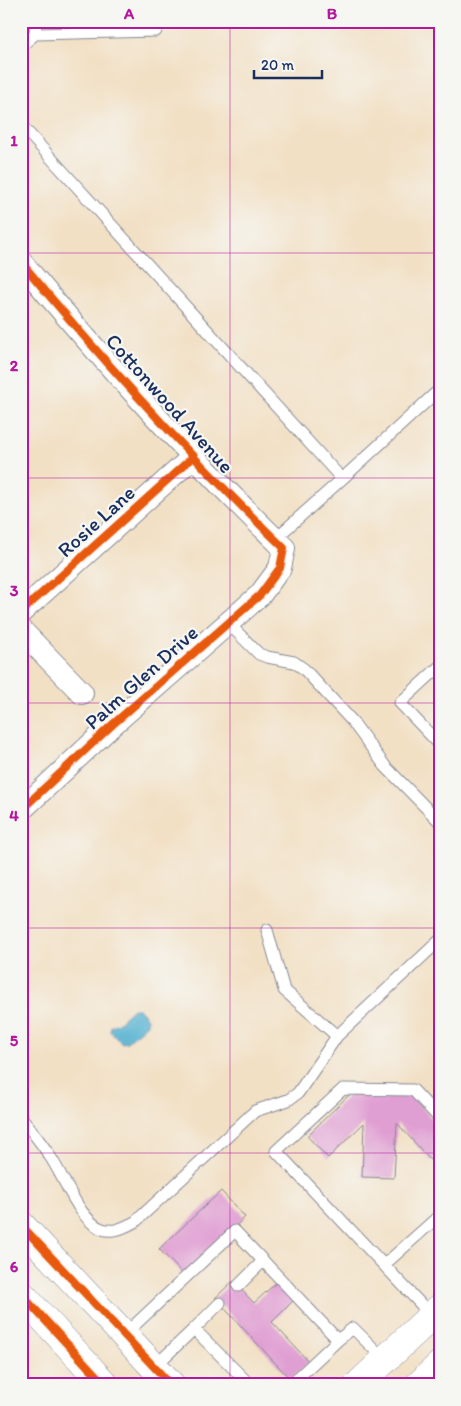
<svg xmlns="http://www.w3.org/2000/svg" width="461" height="1406" font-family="Itim,sans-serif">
<rect width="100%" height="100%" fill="#f6f6f2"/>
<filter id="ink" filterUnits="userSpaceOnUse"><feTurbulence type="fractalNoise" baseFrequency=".02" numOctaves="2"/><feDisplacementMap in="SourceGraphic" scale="10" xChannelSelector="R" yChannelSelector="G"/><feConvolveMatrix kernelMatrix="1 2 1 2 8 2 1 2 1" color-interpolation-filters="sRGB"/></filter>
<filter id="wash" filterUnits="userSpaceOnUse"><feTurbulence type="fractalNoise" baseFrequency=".0096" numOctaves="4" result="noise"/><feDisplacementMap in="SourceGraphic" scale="20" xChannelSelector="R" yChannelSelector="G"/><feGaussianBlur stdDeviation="1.12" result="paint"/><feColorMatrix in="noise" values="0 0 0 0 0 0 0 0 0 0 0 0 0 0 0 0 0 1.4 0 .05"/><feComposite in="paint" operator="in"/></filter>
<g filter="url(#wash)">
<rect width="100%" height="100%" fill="#f2e0c5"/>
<path fill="#50afcf" stroke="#366f96" d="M133,1009H139L147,1018V1024L127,1042L122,1043L110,1031L111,1026L118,1023Z"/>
<g id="blocks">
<path fill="#e09fd3" d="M353,1091L409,1093L440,1128V1152L431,1161L397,1123L394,1178L362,1177L364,1123L328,1158L307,1136Z
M221,1191L245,1217L184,1275L159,1249Z
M233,1281L254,1303L277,1282L294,1300L272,1322L309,1362L290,1379L215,1298Z"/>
</g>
</g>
<g filter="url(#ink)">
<use href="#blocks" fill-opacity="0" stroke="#868892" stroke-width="1"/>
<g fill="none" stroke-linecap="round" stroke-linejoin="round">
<defs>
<path id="service" d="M36,21L35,34L156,31V21
M21,46L35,34
M21,125L342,479L275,539
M342,479L440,389
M228,623L259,654L267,657L294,662L304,669L352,721L385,766L440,822
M440,666L400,703L440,745
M267,930L284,990L337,1036
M21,1118C31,1130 41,1142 49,1155C63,1174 79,1221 102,1229C115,1233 124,1227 135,1222L255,1111L288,1100L298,1093L337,1036L440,940
M384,1265L440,1215
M238,1286L263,1261
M432,1316L276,1151L343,1089L413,1090L440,1119
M194,1329L220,1303
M124,1335L235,1231L338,1340L353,1328L385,1360
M154,1367L194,1329L250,1385
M290,1385L338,1340"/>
<path id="minor" d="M21,262C103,361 191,458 284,548L280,568L260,595L112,725L21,810
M21,612L194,456
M21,630L82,693"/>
<path id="secondary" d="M21,1225L171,1385
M21,1294L105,1385
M358,1385L440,1308
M419,1385L440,1365"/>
</defs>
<use href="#service" stroke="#868892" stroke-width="13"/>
<use href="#minor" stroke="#868892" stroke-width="24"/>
<use href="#secondary" stroke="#868892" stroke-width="29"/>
<use href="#service" stroke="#fff" stroke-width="11"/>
<use href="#minor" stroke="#fff" stroke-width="22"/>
<use href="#secondary" stroke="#fff" stroke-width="28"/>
<defs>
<path id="cycleway" d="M21,262C103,361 191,458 284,548L280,568L260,595L112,725L21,810
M21,612L194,456
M21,1225L171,1385
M21,1294L105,1385"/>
</defs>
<use href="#cycleway" stroke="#f6f6f2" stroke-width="11"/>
<use href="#cycleway" stroke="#e8590c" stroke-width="8"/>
</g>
</g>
<path fill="none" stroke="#b5179e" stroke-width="1" stroke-opacity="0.55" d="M230,21V1385M21,253H440M21,478H440M21,703H440M21,928H440M21,1153H440"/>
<g text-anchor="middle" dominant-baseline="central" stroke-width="4.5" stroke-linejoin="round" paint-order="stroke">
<g font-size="21" fill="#1b2f5e" stroke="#f6f6f2">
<text transform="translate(170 403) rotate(48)">Cottonwood Avenue</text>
<text transform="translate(96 521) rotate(-42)">Rosie Lane</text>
<text transform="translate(141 677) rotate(-42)">Palm Glen Drive</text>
</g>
</g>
<rect width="461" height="1406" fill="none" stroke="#f6f6f2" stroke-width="55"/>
<path d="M254 70v8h68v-8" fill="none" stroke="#1b2f5e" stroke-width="2.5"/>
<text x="261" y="70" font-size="15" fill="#1b2f5e" stroke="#f6f6f2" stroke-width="4" paint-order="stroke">20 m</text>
<rect x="28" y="28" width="406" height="1350" fill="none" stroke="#b5179e" stroke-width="2"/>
<g font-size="16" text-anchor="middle" font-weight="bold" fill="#b5179e">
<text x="129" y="19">A</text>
<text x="332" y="19">B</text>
<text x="14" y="146">1</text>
<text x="14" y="371">2</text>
<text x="14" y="596">3</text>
<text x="14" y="821">4</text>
<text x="14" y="1046">5</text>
<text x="14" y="1272">6</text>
</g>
</svg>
